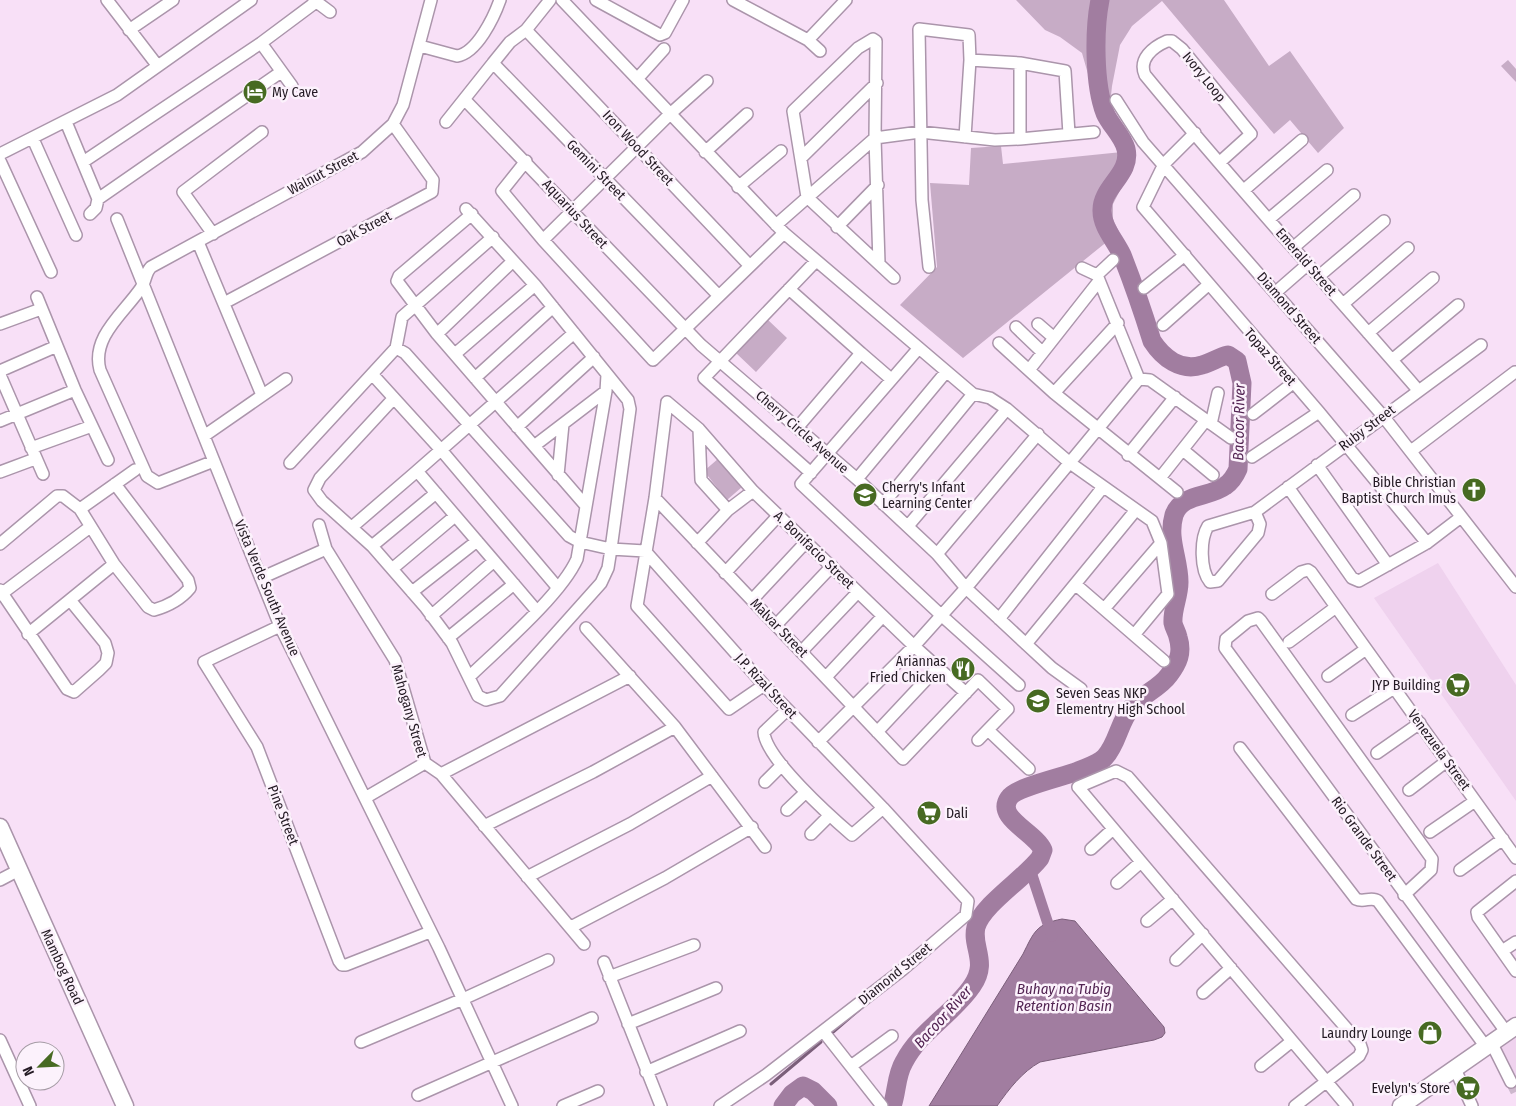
<svg xmlns="http://www.w3.org/2000/svg" width="1516" height="1106" font-family="'Fira Sans Condensed',sans-serif">
<rect width="100%" height="100%" fill="#f8e0f7"/>
<path fill="#efd2ee" d="M1438,563L1516,685V801L1374,598Z
M1516,1036V1078L1499,1049Z"/>
<path fill="#c7acc6" d="M1016,0H1224L1269,66L1290,51L1344,128L1318,153L1290,120L1274,134L1162,1L1132,26L1120,45L1112,86L1110,105L1135,146L1132,167L1113,204V219L1119,232L963,358L900,305L937,267L930,183L969,185L971,148L1001,146L1003,164L1122,152L1105,122L1096,102L1082,53L1060,37L1045,30Z
M1508,60L1516,69V82L1501,66Z
M767,319L787,338L756,372L736,353Z
M719,458L742,487L727,500L704,471Z"/>
<path fill="#a17da0" stroke="#7b5f7a" d="M1062,919L1075,921L1164,1027L1165,1033L1162,1037L1154,1040L1040,1062C1022,1072 1009,1089 997,1106H929L1023,954C1034,932 1036,924 1062,919Z"/>
<g fill="none" stroke-linecap="round" stroke-linejoin="round">
<path stroke="#7b5f7a" stroke-width="3" d="M832,1033L860,1009
M771,1084L821,1042"/>
<path stroke="#a17da0" stroke-width="11" d="M1030,869L1052,936"/>
<path stroke="#a17da0" stroke-width="19" d="M783,1106L792,1094L803,1086L813,1091L828,1106
M892,1106C897,1092 896,1075 904,1062C920,1031 953,1014 972,986C989,962 971,947 976,927C983,904 1025,878 1040,858L1043,850C1035,832 995,818 1009,798C1016,787 1063,777 1078,771C1087,767 1099,764 1105,757C1118,743 1119,721 1132,707C1142,694 1159,689 1169,675C1178,663 1183,653 1178,637C1177,632 1174,628 1173,623C1172,609 1179,597 1179,582C1179,559 1167,539 1174,515C1182,493 1209,498 1225,486C1231,482 1235,476 1238,469L1242,383L1237,361L1228,355C1219,357 1212,362 1202,365C1181,372 1163,358 1152,341C1143,312 1133,283 1122,255C1115,240 1102,227 1102,211C1101,187 1132,174 1126,149C1123,136 1110,125 1105,113C1094,84 1094,30 1100,0"/>
<path stroke="#cdb8cd" stroke-width="11" stroke-dasharray="11 5.5" stroke-linecap="butt" d="M1511,1082L1516,1092"/>
<defs>
<path id="minor" d="M107,0L157,65
M314,0L330,12
M550,0L526,30L510,42L493,63L719,296
M562,0L784,233L973,394L990,398L1007,409L1070,463L1152,521L1161,543L1168,594L1134,635
M596,0L660,35L665,33L683,0
M733,0L808,40L820,51
M129,30L173,0
M526,30L750,266
M808,40L846,0
M261,43L292,86
M420,46L457,56C477,53 494,17 500,0
M1020,63V139
M637,79L664,49
M465,100L701,345L857,479L937,554L966,588L1026,644L1052,668L1081,689
M1116,100L1143,142L1383,416L1516,587
M66,122L98,199L281,72
M446,122L493,63
M1195,133L1164,164L1143,207L1319,412L1427,543
M965,137L970,60L1020,63L1065,71L1069,134
M33,139L76,235
M705,152L747,114
M0,154L117,95L251,0
M801,158L877,83
M0,161L51,272
M526,161L502,191L543,240L653,360L784,233
M83,162L261,43L316,2
M1220,162L1251,134L1182,49L1172,41H1167C1153,47 1138,59 1145,75C1233,182 1327,285 1418,390
M738,187L781,151
M1244,190L1302,140
M90,214L96,208L98,199
M472,214L399,276L397,281L437,334L586,506
M117,219L280,626L439,948L512,1106
M1269,219L1327,170
M776,225L875,138L876,41L873,39L858,48L793,111L807,197L894,278
M837,227L878,185
M213,234L183,192L262,132
M543,240L670,114L707,81
M198,242L262,395
M1294,247L1354,195
M879,263L875,138L920,132L995,140L1020,139L1094,132
M929,267L922,200L919,29L969,35L970,60
M1082,268L1097,275L1139,379L1150,380L1231,438
M1097,275L1113,260
M1319,276L1384,221
M1144,288L1185,255
M789,289L861,353L797,428
M1276,292L1308,264
M37,297L75,390L108,460
M224,303L432,192L433,180L393,124
M1343,304L1408,248
M0,324L41,309
M1038,324L1053,337
M1163,325L1208,285
M1016,327L1042,352
M1368,333L1433,278
M437,334L513,261
M999,343L1054,393L1177,492
M396,348L402,317L493,237
M918,349L801,484L941,615L1019,685
M861,353L891,379
M455,354L535,285
M1392,360L1458,305
M1029,370L1099,281
M0,371L57,346
M372,374L442,451L558,588
M0,375L43,474
M475,378L553,307
M1054,393L1118,323
M393,399L320,478L314,490L322,501L372,546L426,608L452,643L478,696L486,700L500,696L601,583L608,568L611,549L645,551L764,685L883,808L968,901L966,915L902,970L766,1075L720,1106
M667,402L699,429L753,491L914,646L966,693
M667,402L655,498L637,606L729,709L764,685
M1253,414L1293,383
M0,421L75,390
M1211,424L1218,393
M517,427L594,357
M699,429L701,480L728,510
M204,436L286,379
M534,446L606,391
M31,448L92,426
M1183,450L1213,475
M1411,451L1515,372
M1128,455L1175,397
M1252,457L1319,412
M214,461L158,483L147,476L100,370C91,337 124,313 141,288C146,281 145,273 151,267L362,152L393,124L403,105L431,0
M290,463L396,348L405,353L569,536L580,542L611,549L630,409L628,400L535,285L466,209
M1317,465L1388,565
M417,471L574,333
M0,472L35,459
M811,473L704,378L816,261
M558,475L563,424
M1160,478L1206,420
M857,479L946,372
M1288,487L1352,578L1359,581L1427,543L1461,517
M655,498L903,759L978,680L1008,709L978,740
M883,504L973,394
M80,509L135,470
M1255,512L1260,524L1258,533L1218,581L1210,582C1200,570 1200,539 1208,526L1255,512L1481,345
M319,525L326,549
M908,526L1007,409
M352,527L417,471L536,610
M697,543L728,510L753,491
M0,544L57,496H63L80,509L114,564L148,607L154,610C168,606 181,599 190,588L188,580L115,484
M372,546L436,493
M937,554L1038,434
M392,569L455,516
M725,573L778,516
M261,578L326,549L395,660L425,763L365,798
M1075,584L1164,661
M0,590L67,689L74,692L99,670L106,663L108,653L105,643L70,600
M412,592L477,541
M1272,594L1301,572L1308,570L1311,572L1516,858
M0,595L90,527
M752,600L806,542
M1104,609L1161,543
M431,616L494,561
M999,619L1103,487
M776,625L832,566
M280,626L204,662L257,747L339,961L342,965H346L430,932
M586,628L675,727L765,847
M28,634L114,564
M448,638L514,584
M1289,642L1336,607
M1026,644L1135,511
M801,652L858,592
M1328,676L1366,649
M469,677C499,648 561,595 577,559L606,391L607,375
M826,677L883,616
M787,710L764,732C765,758 831,817 852,835L883,808
M1352,715L1394,688
M988,730L1029,769
M877,732L937,668
M818,742L914,646L966,588L1139,379
M1240,748L1356,899C1364,903 1371,896 1378,901L1486,1047
M1377,753L1420,723
M425,763L441,774L584,944
M441,774L630,676
M765,782L782,765
M1409,790L1447,761
M787,810L806,792
M484,826L593,772L675,727
M1430,832L1475,801
M811,834L829,816
M1091,849L1113,829
M1460,870L1503,839
M527,877L630,824L712,776
M0,880L19,870
M1516,881L1477,912L1478,917L1516,971
M1117,883L1141,862
M1404,895L1431,870L1432,859L1261,621L1258,618L1248,621L1226,639L1225,648L1507,1033
M1147,921L1173,899
M571,927L665,878L752,827
M1502,951L1516,942
M1176,960L1203,934
M604,962L661,1106
M609,977L694,945
M1203,993L1231,968
M628,1024L716,988
M823,1031L882,1106
M0,1040L30,1106
M361,1042L463,999L548,960
M1492,1044L1511,1082
M851,1066L892,1036
M1261,1066L1292,1041
M1455,1069L1472,1106
M646,1072L740,1031
M418,1095L592,1018
M563,1106L598,1091
M1295,1106L1359,1056L1362,1050L1360,1044L1128,777L1116,771L1078,787L1326,1081L1347,1106"/>
<path id="secondary" d="M0,827L125,1106
M1401,1106L1516,1026"/>
</defs>
<use href="#minor" stroke="#ab95ab" stroke-width="14"/>
<use href="#secondary" stroke="#ab95ab" stroke-width="19"/>
<use href="#minor" stroke="#fff" stroke-width="11"/>
<use href="#secondary" stroke="#fff" stroke-width="16"/>
</g>
<defs>
<symbol id="hotel-disc" viewBox="-11 -11 22 22"><circle r="9.5" fill="#476a22" stroke="#fcf2fc"/><path d="M-6-4.5h1.5V1H6V5H4.5V3h-9V5H-6ZM-4 0a1.8 1.8 0 1 1 3.6 0ZM.5 0V-2.5h3Q6-2.5 6 0Z" fill="#fff"/></symbol>
<symbol id="church-disc" viewBox="-11 -11 22 22"><circle r="9.5" fill="#476a22" stroke="#fcf2fc"/><path d="M-1.2-6h2.4v3.5h3.3v2.4h-3.3V6h-2.4V-.1h-3.3v-2.4h3.3Z" fill="#fff"/></symbol>
<symbol id="school-disc" viewBox="-11 -11 22 22"><circle r="9.5" fill="#476a22" stroke="#fcf2fc"/><path d="M0-5L7-2L0 1L-7-2ZM-4 1L0 2.5L4 1V4Q0 6-4 4Z" fill="#fff"/></symbol>
<symbol id="restaurant-disc" viewBox="-11 -11 22 22"><circle r="9.5" fill="#476a22" stroke="#fcf2fc"/><path d="M-5-6h1v4h1v-4h1v4h1v-4h1v5L-1.5 .5V6h-2V.5L-5-1ZM5-6V6H3V1.5H1.5Q1.5-4 5-6Z" fill="#fff"/></symbol>
<symbol id="supermarket-disc" viewBox="-11 -11 22 22"><circle r="9.5" fill="#476a22" stroke="#fcf2fc"/><path d="M-6-5.5h2.5l.6 2H6L4.5 2H-2.5L-4.4-4H-6ZM-1.5 3.2a1.3 1.3 0 1 0 .1 0ZM3 3.2a1.3 1.3 0 1 0 .1 0Z" fill="#fff"/></symbol>
<symbol id="shop-disc" viewBox="-11 -11 22 22"><circle r="9.5" fill="#476a22" stroke="#fcf2fc"/><path d="M-5-2.5h2.3a2.7 3.5 0 0 1 5.4 0H5L5.5 6h-11ZM-1.5-2.5h3a1.5 2.3 0 0 0-3 0Z" fill="#fff"/></symbol>
</defs>
<g fill-rule="evenodd">
<use href="#hotel-disc" x="241" y="78" width="28" height="28"/>
<use href="#church-disc" x="1460" y="476" width="28" height="28"/>
<use href="#school-disc" x="851" y="481" width="28" height="28"/>
<use href="#restaurant-disc" x="949" y="655" width="28" height="28"/>
<use href="#supermarket-disc" x="1444" y="671" width="28" height="28"/>
<use href="#school-disc" x="1024" y="687" width="28" height="28"/>
<use href="#supermarket-disc" x="915" y="799" width="28" height="28"/>
<use href="#shop-disc" x="1416" y="1019" width="28" height="28"/>
<use href="#supermarket-disc" x="1454" y="1074" width="28" height="28"/>
</g>
<g text-anchor="middle" dominant-baseline="central" stroke-width="5" stroke-linejoin="round" paint-order="stroke">
<g font-size="14" fill="#231a23" stroke="#fcf2fc">
<text transform="translate(1204 77) rotate(51)">Ivory Loop</text>
<text transform="translate(638 148) rotate(47)">Iron Wood Street</text>
<text transform="translate(596 170) rotate(46)">Gemini Street</text>
<text transform="translate(323 173) rotate(-28)">Walnut Street</text>
<text transform="translate(575 214) rotate(47)">Aquarius Street</text>
<text transform="translate(364 229) rotate(-28)">Oak Street</text>
<text transform="translate(1306 262) rotate(49)">Emerald Street</text>
<text transform="translate(1289 308) rotate(49)">Diamond Street</text>
<text transform="translate(1270 357) rotate(49)">Topaz Street</text>
<text transform="translate(1367 428) rotate(-37)">Ruby Street</text>
<text transform="translate(802 432) rotate(41)">Cherry Circle Avenue</text>
<text transform="translate(814 550) rotate(44)">A. Bonifacio Street</text>
<text transform="translate(267 588) rotate(67)">Vista Verde South Avenue</text>
<text transform="translate(779 628) rotate(46)">Malvar Street</text>
<text transform="translate(766 686) rotate(47)">J.P. Rizal Street</text>
<text transform="translate(409 711) rotate(74)">Mahogany Street</text>
<text transform="translate(1439 750) rotate(54)">Venezuela Street</text>
<text transform="translate(283 815) rotate(69)">Pine Street</text>
<text transform="translate(1364 839) rotate(54)">Rio Grande Street</text>
<text transform="translate(62 967) rotate(65)">Mambog Road</text>
<text transform="translate(895 974) rotate(-39)">Diamond Street</text>
</g>
<g font-size="14" fill="#231a23" stroke="#fcf2fc" text-anchor="end">
<text x="272" y="92" text-anchor="start">My Cave</text>
<text x="1456" y="482">Bible Christian<tspan x="1456" dy="16">Baptist Church Imus</tspan></text>
<text x="882" y="487" text-anchor="start">Cherry's Infant<tspan x="882" dy="16">Learning Center</tspan></text>
<text x="946" y="661">Ariannas<tspan x="946" dy="16">Fried Chicken</tspan></text>
<text x="1440" y="685">JYP Building</text>
<text x="1056" y="693" text-anchor="start">Seven Seas NKP<tspan x="1056" dy="16">Elementry High School</tspan></text>
<text x="946" y="813" text-anchor="start">Dali</text>
<text x="1412" y="1033">Laundry Lounge</text>
<text x="1450" y="1088">Evelyn's Store</text>
</g>
<g font-size="15" font-style="italic" fill="#532553" stroke="#fcf2fc">
<text transform="translate(1239 422) rotate(-89)">Bacoor River</text>
<text x="1064" y="989">Buhay na Tubig<tspan x="1064" dy="17">Retention Basin</tspan></text>
<text transform="translate(943 1017) rotate(-48)">Bacoor River</text>
</g>
</g>
<g transform="translate(40 1066) rotate(246)"><circle r="24" fill="#fcf2fc" stroke="#a59ca5"/>
<path d="M0-4L9 19L0 12L-9 19Z" fill="#476a22"/>
<text y="-8" font-size="14" font-weight="bold" text-anchor="middle" fill="#231a23">N</text>
</g>
</svg>
